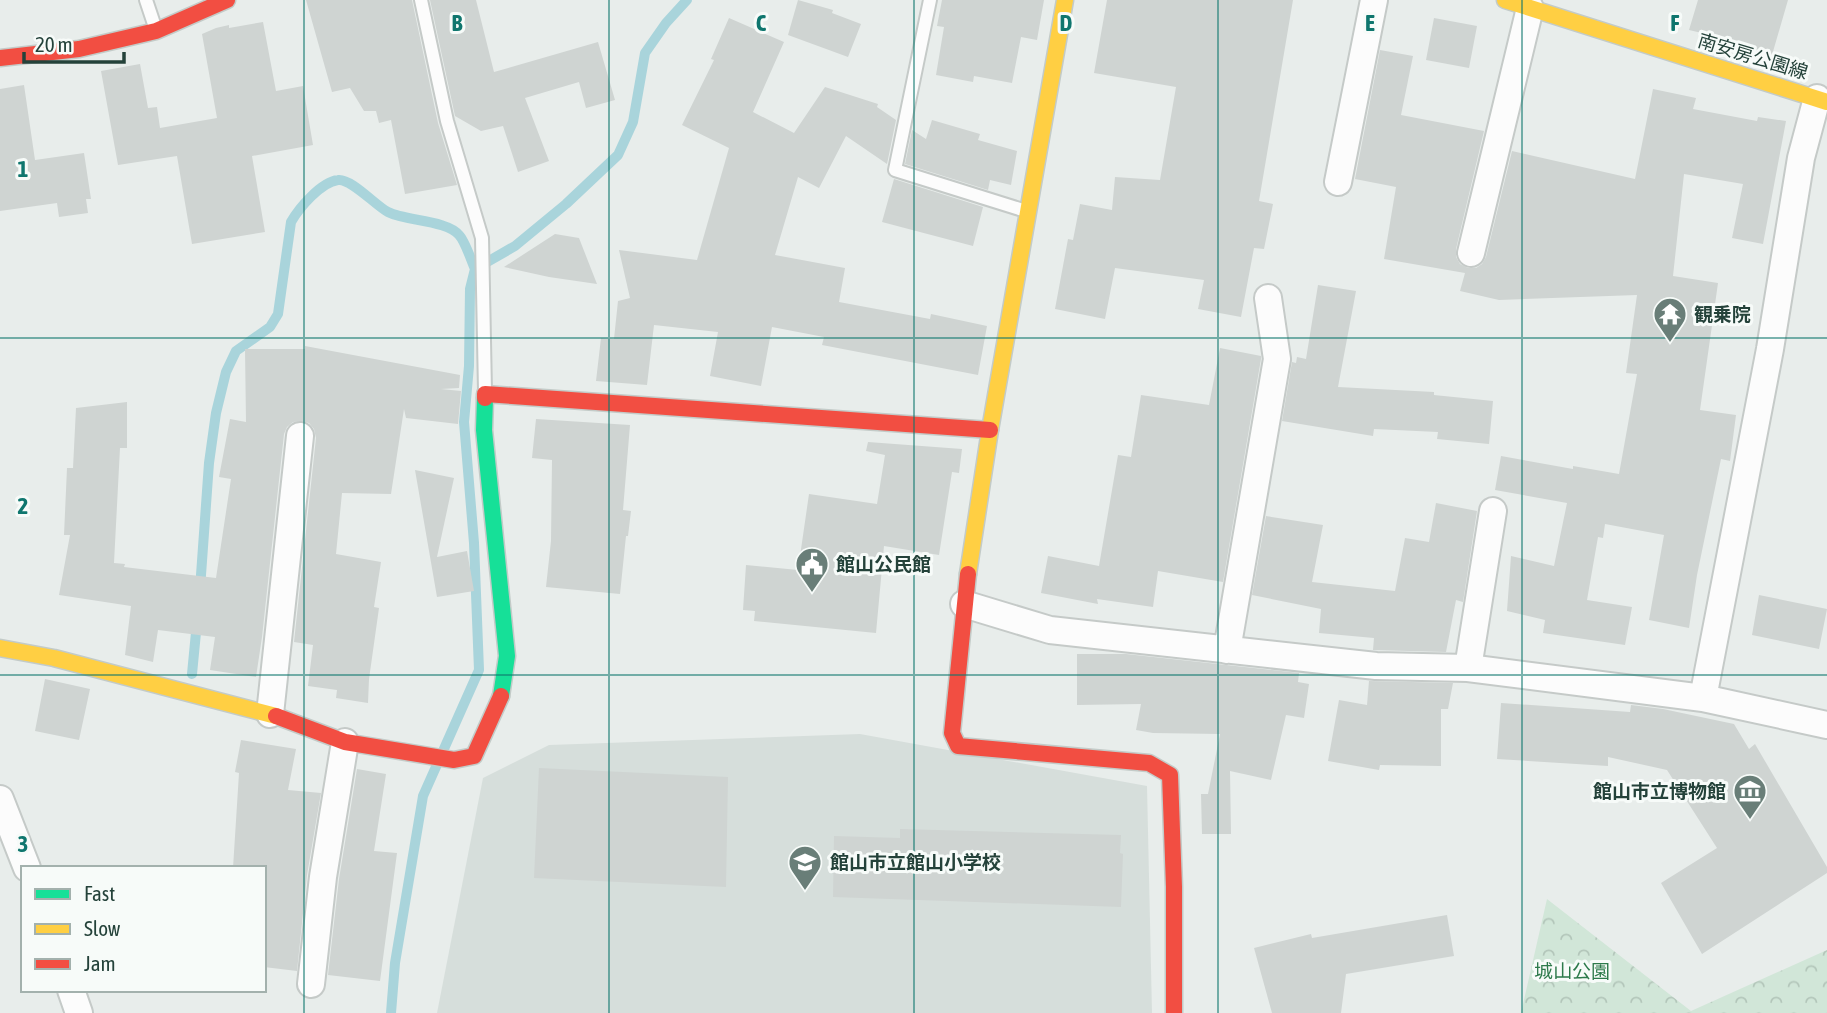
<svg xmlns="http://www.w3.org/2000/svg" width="1827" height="1013" font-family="'Asap Condensed','Noto Sans JP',sans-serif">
<defs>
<pattern id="park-crowns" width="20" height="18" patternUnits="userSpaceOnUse" patternTransform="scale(1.75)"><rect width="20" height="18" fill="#d1e6d8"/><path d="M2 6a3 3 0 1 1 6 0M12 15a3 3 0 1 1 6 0" fill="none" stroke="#b3c6ba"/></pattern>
</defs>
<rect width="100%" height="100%" fill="#e8edeb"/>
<path fill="#d6dedb" d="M860,734L1147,786L1152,1013H437L483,778L549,745Z"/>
<path fill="url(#park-crowns)" d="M1547,899L1691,1011L1827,950V1013H1521Z"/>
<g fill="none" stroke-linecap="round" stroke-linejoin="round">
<path stroke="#a9d4db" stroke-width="10" d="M200,589L209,463L216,413L226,372L236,351L270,327L278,314L291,222C299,208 321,182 338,180C351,178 376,206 388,212C405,221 447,220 459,235C465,241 471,260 475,269
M192,674L197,622
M391,1013L395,963L423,796L479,670L474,543L464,422L469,366L470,289L475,269L515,246L566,204L618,155L633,122L645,53L666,23L687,0"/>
</g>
<path fill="#cfd4d2" d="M306,0H412L438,123L457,185L405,194L391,120L379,123L376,111H364L350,88L332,92Z
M430,0H476L494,72L598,42L615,100L586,108L579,82L525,98L549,161L518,172L503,126L481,131L455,116Z
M798,0L833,10L832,13L861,24L848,57L788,35Z
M942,0H1044L1037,40L1021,37L1012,83L974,76L973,82L936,75L944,27L937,26Z
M1107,0H1293L1259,201L1273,204L1264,249L1254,248L1241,317L1198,309L1204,280L1115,268L1105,319L1055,309L1068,239L1073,240L1080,204L1112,210L1115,177L1160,180L1176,87L1094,73Z
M1698,0H1788L1772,55L1722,41L1723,38L1689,30Z
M729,18L784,42L753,112L794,133L825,87L878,104L877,107L896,120L887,164L846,136L819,188L798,177L775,255L845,268L839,302L930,319L931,314L987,326L978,375L822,345L824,337L772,327L761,386L710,376L718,332L654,325L647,385L596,381L601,338L614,339L618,301L630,298L619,250L697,260L729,148L682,125L714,60L711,59Z
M1434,18L1477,26L1469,68L1426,60Z
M263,22L276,91L303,86L313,145L252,156L265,232L192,244L177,156L118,165L101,71L140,64L148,108L157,107L160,128L217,118L202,34L216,28L229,25V28Z
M1380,50L1413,56L1401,115L1484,131L1456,249V257L1460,264L1468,268H1476L1482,264L1486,257L1512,151L1635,179L1653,89L1696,98L1693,109L1757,121L1758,117L1786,121L1763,244L1732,238L1743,184L1684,174L1673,276L1718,283L1700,410L1736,415L1730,461L1721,459L1697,575L1689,628L1649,620L1664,535L1605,524L1603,538L1598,537L1587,600L1632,607L1625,645L1543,633L1545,620L1507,611L1511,556L1554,566L1567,503L1495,490L1501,456L1573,469V466L1619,474L1637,374L1626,373L1637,295L1499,300L1460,291L1465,273L1384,259L1396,187L1355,179Z
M24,85L35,160L84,153L91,199H86L88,213L59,217L57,203L0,211V89Z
M932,120L980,134L978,140L1017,151L1011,185L990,180L988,190L905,164L912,130L926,139Z
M894,179L983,207L973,246L882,222Z
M555,234L579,238L597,284L549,277L504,267Z
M1318,285L1356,291L1338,387L1434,392V395L1493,401L1489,444L1437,439L1438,432L1374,429L1373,436L1282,421L1292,362L1296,363L1297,357L1306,359Z
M305,346L460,375L459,388L441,389L461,391L458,424L406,418L404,409L391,494L342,493L336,554L381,562L374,607L379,608L369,679L368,703L336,698L337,690L308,686L313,645L294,642L316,438L314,429L309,423L302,421L293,422L287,427L284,434L262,637L256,677L210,670L215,637L158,630L153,662L125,655L131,606L59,595L70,535H64L67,468H73L76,408L127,402V448H120L114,563L125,564L124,567L216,578L231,479L219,477L230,419L246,422L245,349H305Z
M1220,348L1261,356V359L1223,582L1158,571L1153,607L1097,599L1098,604L1041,593L1048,556L1099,566L1118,455L1131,457L1141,395L1209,405Z
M536,419L630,425L623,510L631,511L628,536H626L620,594L546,587L551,541L552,460L532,458Z
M868,442L962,449L959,473L952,472L939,555L884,546L876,633L754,621L755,611L743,610L746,565L798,570L809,494L877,504L885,455L866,451Z
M415,470L454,478L437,557L467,551L474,591L437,597Z
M1436,503L1477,511L1463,602L1456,600L1446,652L1373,650L1374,638L1319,633L1321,609L1252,595L1266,516L1323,525L1312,582L1395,591L1405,538L1429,542Z
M1759,595L1827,609L1819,649L1752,635Z
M1077,654H1126L1299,673L1298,682L1309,684L1304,718L1286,715L1271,780L1230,771L1231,834H1202L1201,794H1208L1220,734L1153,733L1136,730L1141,704L1077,705Z
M45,679L90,689L79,740L35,731Z
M1369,681L1453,683L1448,709H1441V766L1380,765L1379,770L1328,761L1339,700L1367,705Z
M1501,703L1630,712L1631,705L1663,709L1734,724L1749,749L1755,744L1827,867V873L1702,954L1661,883L1717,848L1667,770L1608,757V766L1497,759Z
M241,740L296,749L288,790L321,793L307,875L297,971L264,967V868H233L239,773L235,772Z
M539,768L728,777L726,887L534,878Z
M357,769L386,774L374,851L397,853L380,981L328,975L339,879Z
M900,829L1121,835L1120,853L1123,854L1121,907L833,897L834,836L900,838Z
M1447,915L1454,956L1346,974L1341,1013H1272L1254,948L1311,934L1312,938Z"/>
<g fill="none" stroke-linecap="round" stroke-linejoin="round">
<defs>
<path id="lane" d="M146,0L155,27
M421,0L447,121L482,238L485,391
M930,0L895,170L1026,211"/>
<path id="street" d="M1338,182L1374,0
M1471,253L1530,8
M964,604L1050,630L1376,666L1468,668L1703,698L1827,725
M1227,650L1277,359L1268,298
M1468,668L1493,511
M1703,698L1770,349L1801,158L1817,98
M270,714L300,436
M0,799L27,868
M311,984L323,877L345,742
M71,990L79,1013"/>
<path id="fast" d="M485,398L484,430L507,656L501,696"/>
<path id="slow" d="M1505,0L1827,102
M968,574L990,430L1065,0
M0,648L54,658L276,716"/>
<path id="jam" d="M0,58L79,49L156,31L227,0
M485,398V394L990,430
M968,574L952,733L958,746L1149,763L1170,775L1174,887V1013
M276,716L345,742L454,760L474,756L501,696"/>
</defs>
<use href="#lane" stroke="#c5cac8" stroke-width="16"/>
<use href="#street" stroke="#c5cac8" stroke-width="30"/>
<use href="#fast" stroke="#c3cbc8" stroke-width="19"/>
<use href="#slow" stroke="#c3cbc8" stroke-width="19"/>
<use href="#jam" stroke="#c3cbc8" stroke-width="19"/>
<use href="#lane" stroke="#fcfcfc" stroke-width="12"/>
<use href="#street" stroke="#fcfcfc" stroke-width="26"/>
<use href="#fast" stroke="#16e098" stroke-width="16"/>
<use href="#slow" stroke="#ffcf43" stroke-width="16"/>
<use href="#jam" stroke="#f24e42" stroke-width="16"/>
</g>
<path fill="none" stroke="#0f766e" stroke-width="2" stroke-opacity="0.55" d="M304,0V1013M609,0V1013M914,0V1013M1218,0V1013M1522,0V1013M0,338H1827M0,675H1827"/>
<defs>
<symbol id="temple-pin" viewBox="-11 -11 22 30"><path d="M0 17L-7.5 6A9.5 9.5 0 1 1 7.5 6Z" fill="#697e78" stroke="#f7fbf9"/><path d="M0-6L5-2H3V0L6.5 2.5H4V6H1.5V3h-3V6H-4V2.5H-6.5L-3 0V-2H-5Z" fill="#fff"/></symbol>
<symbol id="civic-pin" viewBox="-11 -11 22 30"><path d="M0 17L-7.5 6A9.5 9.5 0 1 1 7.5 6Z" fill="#697e78" stroke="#f7fbf9"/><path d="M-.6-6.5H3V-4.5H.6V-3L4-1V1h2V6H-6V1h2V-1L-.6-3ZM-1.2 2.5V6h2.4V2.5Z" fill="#fff"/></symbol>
<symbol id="museum-pin" viewBox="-11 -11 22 30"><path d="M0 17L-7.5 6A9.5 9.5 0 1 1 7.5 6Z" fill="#697e78" stroke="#f7fbf9"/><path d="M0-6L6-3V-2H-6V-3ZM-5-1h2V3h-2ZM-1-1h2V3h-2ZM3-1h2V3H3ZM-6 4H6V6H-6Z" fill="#fff"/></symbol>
<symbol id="school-pin" viewBox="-11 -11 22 30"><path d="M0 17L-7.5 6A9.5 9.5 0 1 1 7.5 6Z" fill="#697e78" stroke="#f7fbf9"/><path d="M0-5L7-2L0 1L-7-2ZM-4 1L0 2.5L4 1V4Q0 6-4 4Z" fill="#fff"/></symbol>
</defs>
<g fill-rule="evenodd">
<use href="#temple-pin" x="1651" y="295" width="38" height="52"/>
<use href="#civic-pin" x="793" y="545" width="38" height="52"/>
<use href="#museum-pin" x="1731" y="772" width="38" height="52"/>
<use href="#school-pin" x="786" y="843" width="38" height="52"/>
</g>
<g text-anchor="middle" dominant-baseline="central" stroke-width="6" stroke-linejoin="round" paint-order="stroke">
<g font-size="19" fill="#24423a" stroke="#f7fbf9">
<text transform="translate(1753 56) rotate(17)">南安房公園線</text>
</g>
<g font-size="19" font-weight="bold" fill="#24423a" stroke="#f7fbf9" text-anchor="start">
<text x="1694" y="314">観乗院</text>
<text x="836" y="564">館山公民館</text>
<text x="1726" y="791" text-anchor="end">館山市立博物館</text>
<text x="830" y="862">館山市立館山小学校</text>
</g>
<g font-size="19" fill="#2d7a4b" stroke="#f7fbf9">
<text x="1572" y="971">城山公園</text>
</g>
</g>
<g font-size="23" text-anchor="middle" font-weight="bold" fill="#0f766e" stroke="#f7fbf9" stroke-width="6" stroke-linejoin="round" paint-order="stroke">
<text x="457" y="31">B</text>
<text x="761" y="31">C</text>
<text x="1066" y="31">D</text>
<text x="1370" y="31">E</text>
<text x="1675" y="31">F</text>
<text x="23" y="177">1</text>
<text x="23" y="514">2</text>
<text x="23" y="852">3</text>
</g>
<rect x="21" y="866" width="245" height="126" fill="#f7fbf9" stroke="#a3b1ad" stroke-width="2"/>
<rect x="35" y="889" width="35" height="10" fill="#16e098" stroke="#a3b1ad" stroke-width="2"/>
<text x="84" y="901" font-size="21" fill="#24423a">Fast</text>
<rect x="35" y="924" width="35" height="10" fill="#ffcf43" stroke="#a3b1ad" stroke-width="2"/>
<text x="84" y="936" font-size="21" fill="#24423a">Slow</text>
<rect x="35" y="959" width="35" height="10" fill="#f24e42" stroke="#a3b1ad" stroke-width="2"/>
<text x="84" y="971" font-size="21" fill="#24423a">Jam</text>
<path d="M24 52v10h100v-10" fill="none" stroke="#24423a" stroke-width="3.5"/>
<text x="35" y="52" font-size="21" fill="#24423a" stroke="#f7fbf9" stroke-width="5" paint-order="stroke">20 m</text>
</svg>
